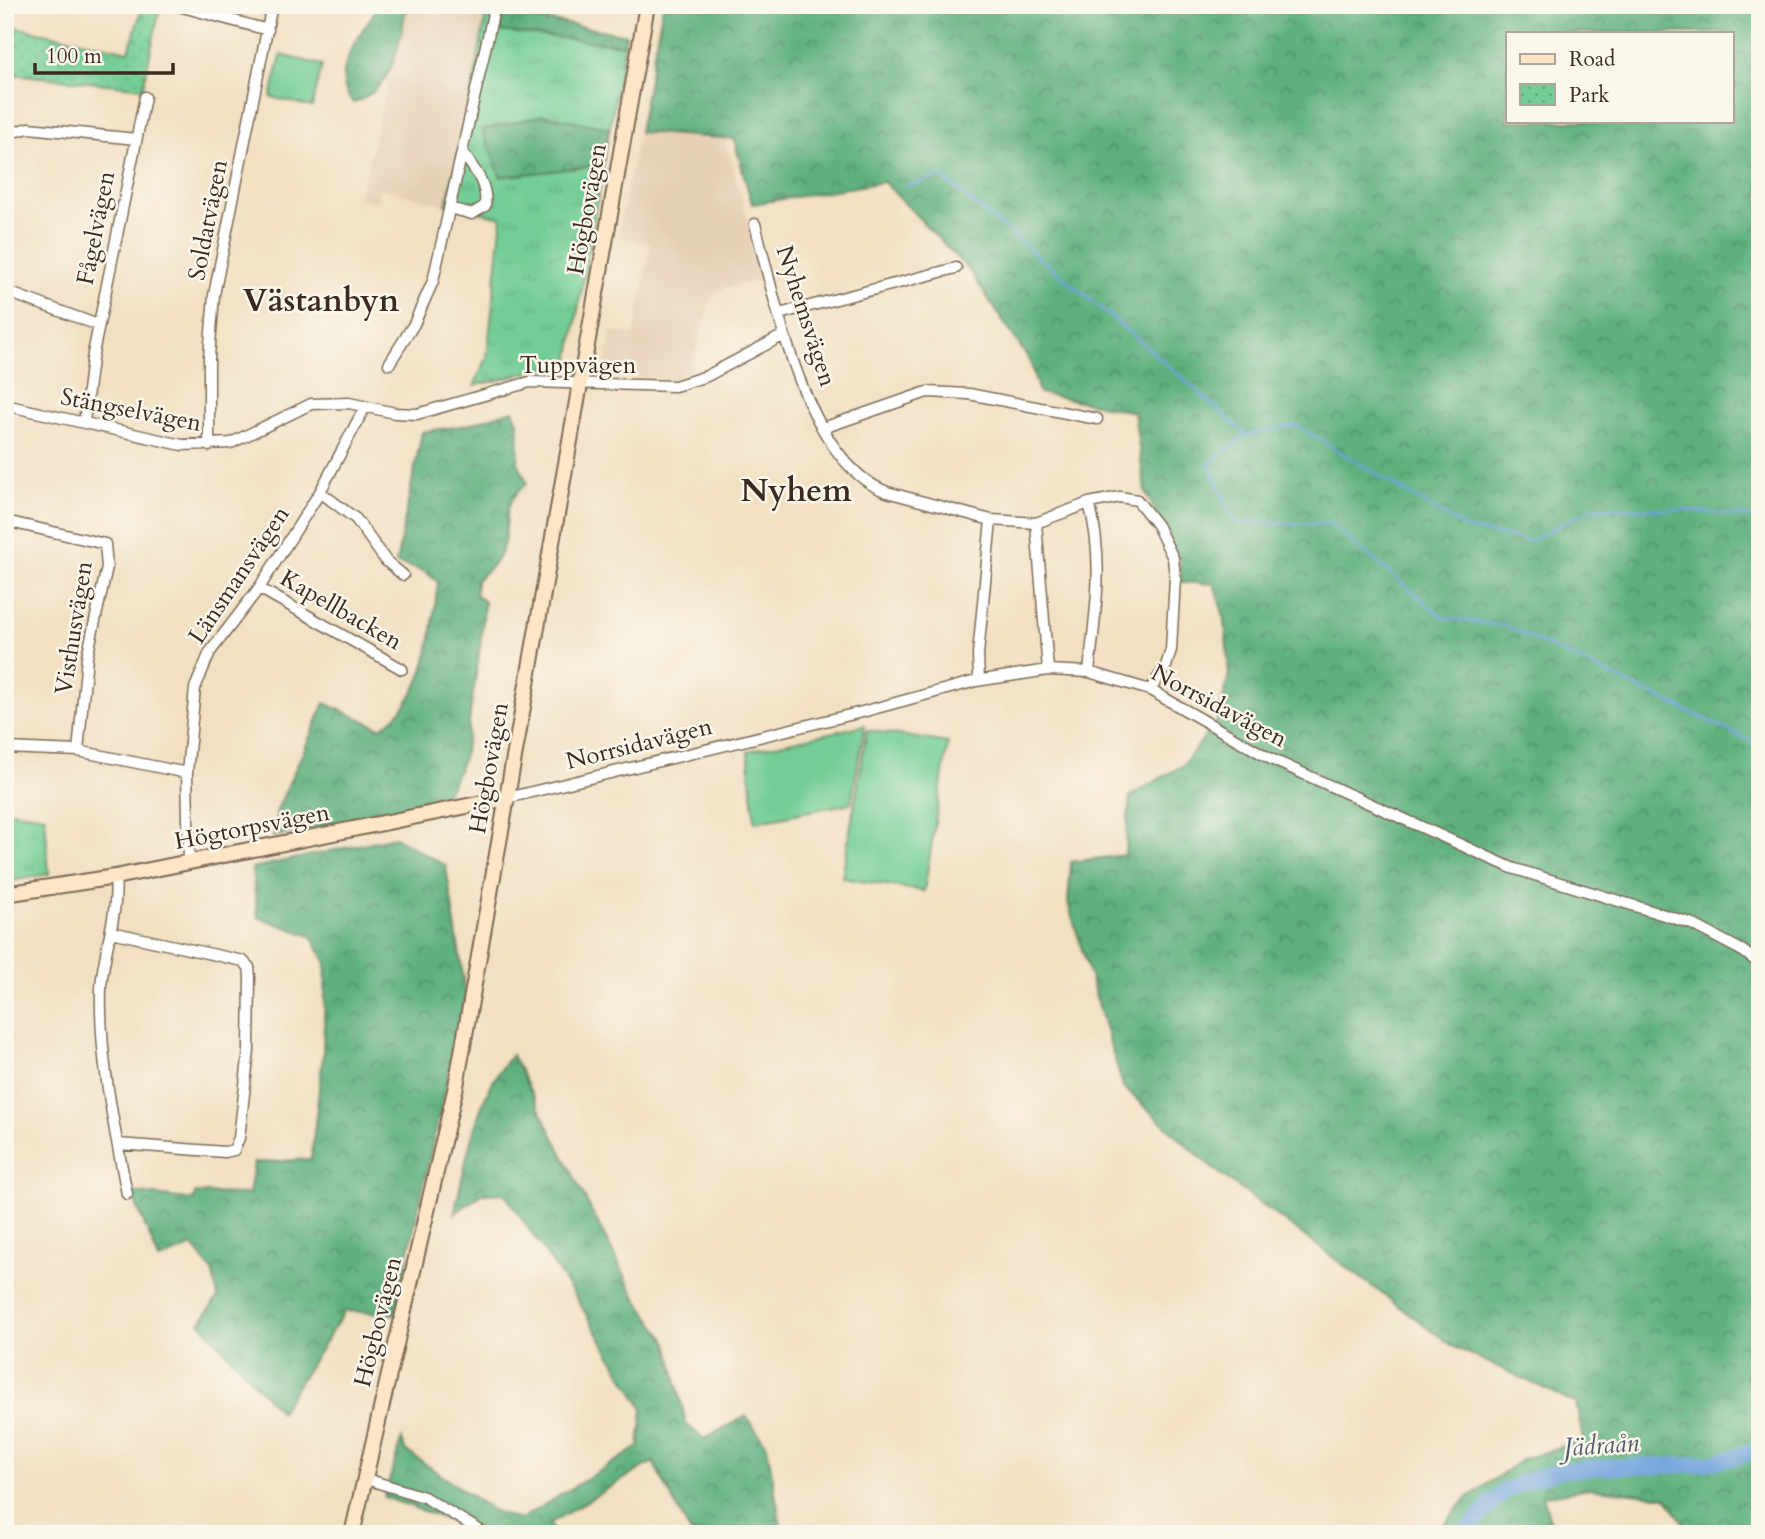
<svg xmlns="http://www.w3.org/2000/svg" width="1765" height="1539" font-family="Cardo,serif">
<defs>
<pattern id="grass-tufts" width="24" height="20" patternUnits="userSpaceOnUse" patternTransform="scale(1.75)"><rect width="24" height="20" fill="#73cd94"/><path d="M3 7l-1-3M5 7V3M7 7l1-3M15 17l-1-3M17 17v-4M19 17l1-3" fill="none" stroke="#64b07f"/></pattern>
<pattern id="forest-crowns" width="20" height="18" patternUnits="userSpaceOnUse" patternTransform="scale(1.75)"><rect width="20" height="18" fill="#5eb07e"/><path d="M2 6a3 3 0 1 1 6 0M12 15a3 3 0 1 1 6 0" fill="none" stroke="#4f8f67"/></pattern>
<pattern id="park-dots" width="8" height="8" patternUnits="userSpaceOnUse" patternTransform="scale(1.75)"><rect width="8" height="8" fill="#73cd94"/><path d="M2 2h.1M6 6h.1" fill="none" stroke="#64b07f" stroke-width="1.8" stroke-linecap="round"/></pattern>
</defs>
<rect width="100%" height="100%" fill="#fbf7ec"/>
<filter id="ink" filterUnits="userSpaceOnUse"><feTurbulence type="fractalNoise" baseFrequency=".0143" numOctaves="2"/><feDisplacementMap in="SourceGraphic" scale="14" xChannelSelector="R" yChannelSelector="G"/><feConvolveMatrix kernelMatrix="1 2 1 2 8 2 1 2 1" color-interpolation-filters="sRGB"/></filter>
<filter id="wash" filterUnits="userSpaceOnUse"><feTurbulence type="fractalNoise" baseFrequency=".00686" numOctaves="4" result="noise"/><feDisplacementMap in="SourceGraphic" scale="28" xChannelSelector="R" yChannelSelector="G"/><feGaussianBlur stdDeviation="1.57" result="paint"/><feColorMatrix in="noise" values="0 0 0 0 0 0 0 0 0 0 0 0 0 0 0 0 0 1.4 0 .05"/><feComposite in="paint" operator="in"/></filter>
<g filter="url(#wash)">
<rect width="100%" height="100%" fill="#f2e0c2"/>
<path fill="#e6d0b5" d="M407,5H464L487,9L468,114L446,205L380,189L377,202L359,198Z
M639,132L725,140L765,279L721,289L712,296L688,376L665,380L604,374L611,331L634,334L651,244L617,237Z"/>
<path fill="url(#grass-tufts)" stroke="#577c59" stroke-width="2" d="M487,9L626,35L569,362L474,386L487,358L502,217L446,205L468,114Z
M5,810L45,816L49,874L5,882Z
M1760,1333V1381L1747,1378L1748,1357Z"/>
<path fill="url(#forest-crowns)" stroke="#4c6d4e" stroke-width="2" fill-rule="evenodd" d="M379,5H407C398,44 396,88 353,103C327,73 362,32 379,5Z
M663,5H1760V1333L1748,1357L1747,1378L1760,1381V1534H1691L1666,1497L1589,1488L1543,1496L1554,1534H1435L1467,1498L1523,1459L1583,1440L1576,1403L1454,1347L1211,1167L1123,1087L1068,903L1071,862L1125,855L1130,796L1183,765L1218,719L1229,674L1225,620L1214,584L1181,582L1179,559L1145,491L1134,412L1039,393L1030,361L969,270L884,182L752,204L734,139L639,132ZM1508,33H1732V121H1508Z
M502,12L626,35L624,45L500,31Z
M544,115L609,128L602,165L501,177L482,130Z
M513,410L519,425L518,462L527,483C497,510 512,515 503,546C499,562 488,570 476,580V595L484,602C483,634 478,663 473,694C464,745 472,756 440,802L273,837L277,810L325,703L381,728C430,695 431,636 438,582L424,571L396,563L422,432L467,425Z
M395,837L446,866L466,995L395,1314L345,1311L280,1412L200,1323L218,1297L212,1271L193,1246L159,1260L131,1192L194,1200L195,1193L249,1194L254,1163L311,1159L323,1055L326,963L311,936L258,917L252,868Z
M512,1055L635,1296L668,1343L686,1424L704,1439L746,1416L767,1446L781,1526L774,1534H691L653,1462L550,1523L554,1534H472L456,1523L384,1497L402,1439L405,1450L492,1510L519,1520L639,1447L643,1409L575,1296L504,1193L482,1194L454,1214C466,1164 476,1092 512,1055Z"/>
<path fill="url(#park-dots)" stroke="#577c59" stroke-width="2" d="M142,8L159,12L143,88L5,73V25L129,51Z"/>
<path fill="#73cd94" stroke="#577c59" stroke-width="2" d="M281,55L322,65L312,107L271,97Z
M865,725L851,803L755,822L748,751Z
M867,730L948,743L924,891L842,878Z"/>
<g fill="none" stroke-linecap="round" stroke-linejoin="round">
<path stroke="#70a3dc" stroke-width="2.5" d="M907,186L941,176L1139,340L1247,435L1296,425L1467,529L1530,541L1592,508L1684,510L1760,518
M1247,435L1209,464L1235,523L1331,524L1444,618L1506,626L1760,745"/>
<path stroke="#70a3dc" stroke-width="16" d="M1463,1534C1477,1521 1490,1502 1505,1492C1578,1445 1681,1485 1760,1448"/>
</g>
</g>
<g filter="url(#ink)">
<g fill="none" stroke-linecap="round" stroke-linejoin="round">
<defs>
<path id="street" d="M175,5L268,30
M5,134L29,128L136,139
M450,208L472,214L485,206C488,184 474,169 462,152
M755,224C776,302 805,461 887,492L991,520L978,654L979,680
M5,291L98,325
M779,314L956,268
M389,364L414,324L433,281L495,5
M5,405L182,445L231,443L311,404L349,403L395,413L417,414L530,382L675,386L707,376L784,335
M84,422L92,359L145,97
M823,428L927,392L969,394L1097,419
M209,446V357L214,295L272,5
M320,492L356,519L386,561L403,575
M1089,503L1120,497L1137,500L1157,525L1173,558L1175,578L1171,650L1166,666L1150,690
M991,520L1036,523L1089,503C1105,562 1095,613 1089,672
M1036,523L1048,670
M5,541L10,522L105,544L107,567L87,657L78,751
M259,588L402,669
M5,748L78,751L187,773
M507,798L862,712L976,681L1048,670L1089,672L1150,690L1271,759L1512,868L1690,923L1743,951L1760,964
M189,863L187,773L195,688L210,652L259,588L320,492L365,407
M115,877C119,915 103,951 101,988C99,1057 114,1126 127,1194
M111,932L243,961L249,967L250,977L249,1050L239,1138L234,1150L225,1152L118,1144
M363,1478L424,1497L486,1534"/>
<path id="secondary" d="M5,894L115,877L507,798
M352,1534L456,1086L647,5"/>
</defs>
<use href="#street" stroke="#7b6a57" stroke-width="13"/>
<use href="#secondary" stroke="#7b6a57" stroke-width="18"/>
<use href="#street" stroke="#fff" stroke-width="10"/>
<use href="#secondary" stroke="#fde5c5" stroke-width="14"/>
</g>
</g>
<g text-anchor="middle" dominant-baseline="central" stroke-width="5" stroke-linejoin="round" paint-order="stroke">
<g font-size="24" fill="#3b2a1e" stroke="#fbf7ec">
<text transform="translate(587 209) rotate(-80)">Högbovägen</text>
<text transform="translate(208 220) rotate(-79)">Soldatvägen</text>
<text transform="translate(96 228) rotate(-79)">Fågelvägen</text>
<text transform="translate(806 316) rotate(72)">Nyhemsvägen</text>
<text x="578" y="365">Tuppvägen</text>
<text transform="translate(131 410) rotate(11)">Stängselvägen</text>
<text transform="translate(239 575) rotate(-56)">Länsmansvägen</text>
<text transform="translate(341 610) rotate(30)">Kapellbacken</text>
<text transform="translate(74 628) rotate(-81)">Visthusvägen</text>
<text transform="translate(1219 706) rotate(28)">Norrsidavägen</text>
<text transform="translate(639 744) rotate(-14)">Norrsidavägen</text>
<text transform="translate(489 768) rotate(-80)">Högbovägen</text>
<text transform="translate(252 827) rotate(-11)">Högtorpsvägen</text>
<text transform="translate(378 1322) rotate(-76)">Högbovägen</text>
</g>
<g font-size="26" font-style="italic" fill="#505a6a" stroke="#fbf7ec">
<text transform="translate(1601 1445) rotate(-4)">Jädraån</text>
</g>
<g font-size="32" font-weight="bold" fill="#3b2a1e" stroke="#fbf7ec">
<text x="321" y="301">Västanbyn</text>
<text x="796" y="491">Nyhem</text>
</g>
</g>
<rect width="1765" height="1539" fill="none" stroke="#fbf7ec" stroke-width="28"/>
<rect x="1506" y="32" width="228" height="91" fill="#fbf7ec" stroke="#aea59a" stroke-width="2"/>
<rect x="1520" y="54" width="35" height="10" fill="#fde5c5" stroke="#aea59a" stroke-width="2"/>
<text x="1569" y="66" font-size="21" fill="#3b2a1e">Road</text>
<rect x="1520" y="84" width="35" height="21" fill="url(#park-dots)" stroke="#aea59a" stroke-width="2"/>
<text x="1569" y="102" font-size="21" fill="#3b2a1e">Park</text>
<path d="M35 63v10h138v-10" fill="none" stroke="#3b2a1e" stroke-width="3.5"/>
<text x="46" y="63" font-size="21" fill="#3b2a1e" stroke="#fbf7ec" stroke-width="5" paint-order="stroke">100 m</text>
</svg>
